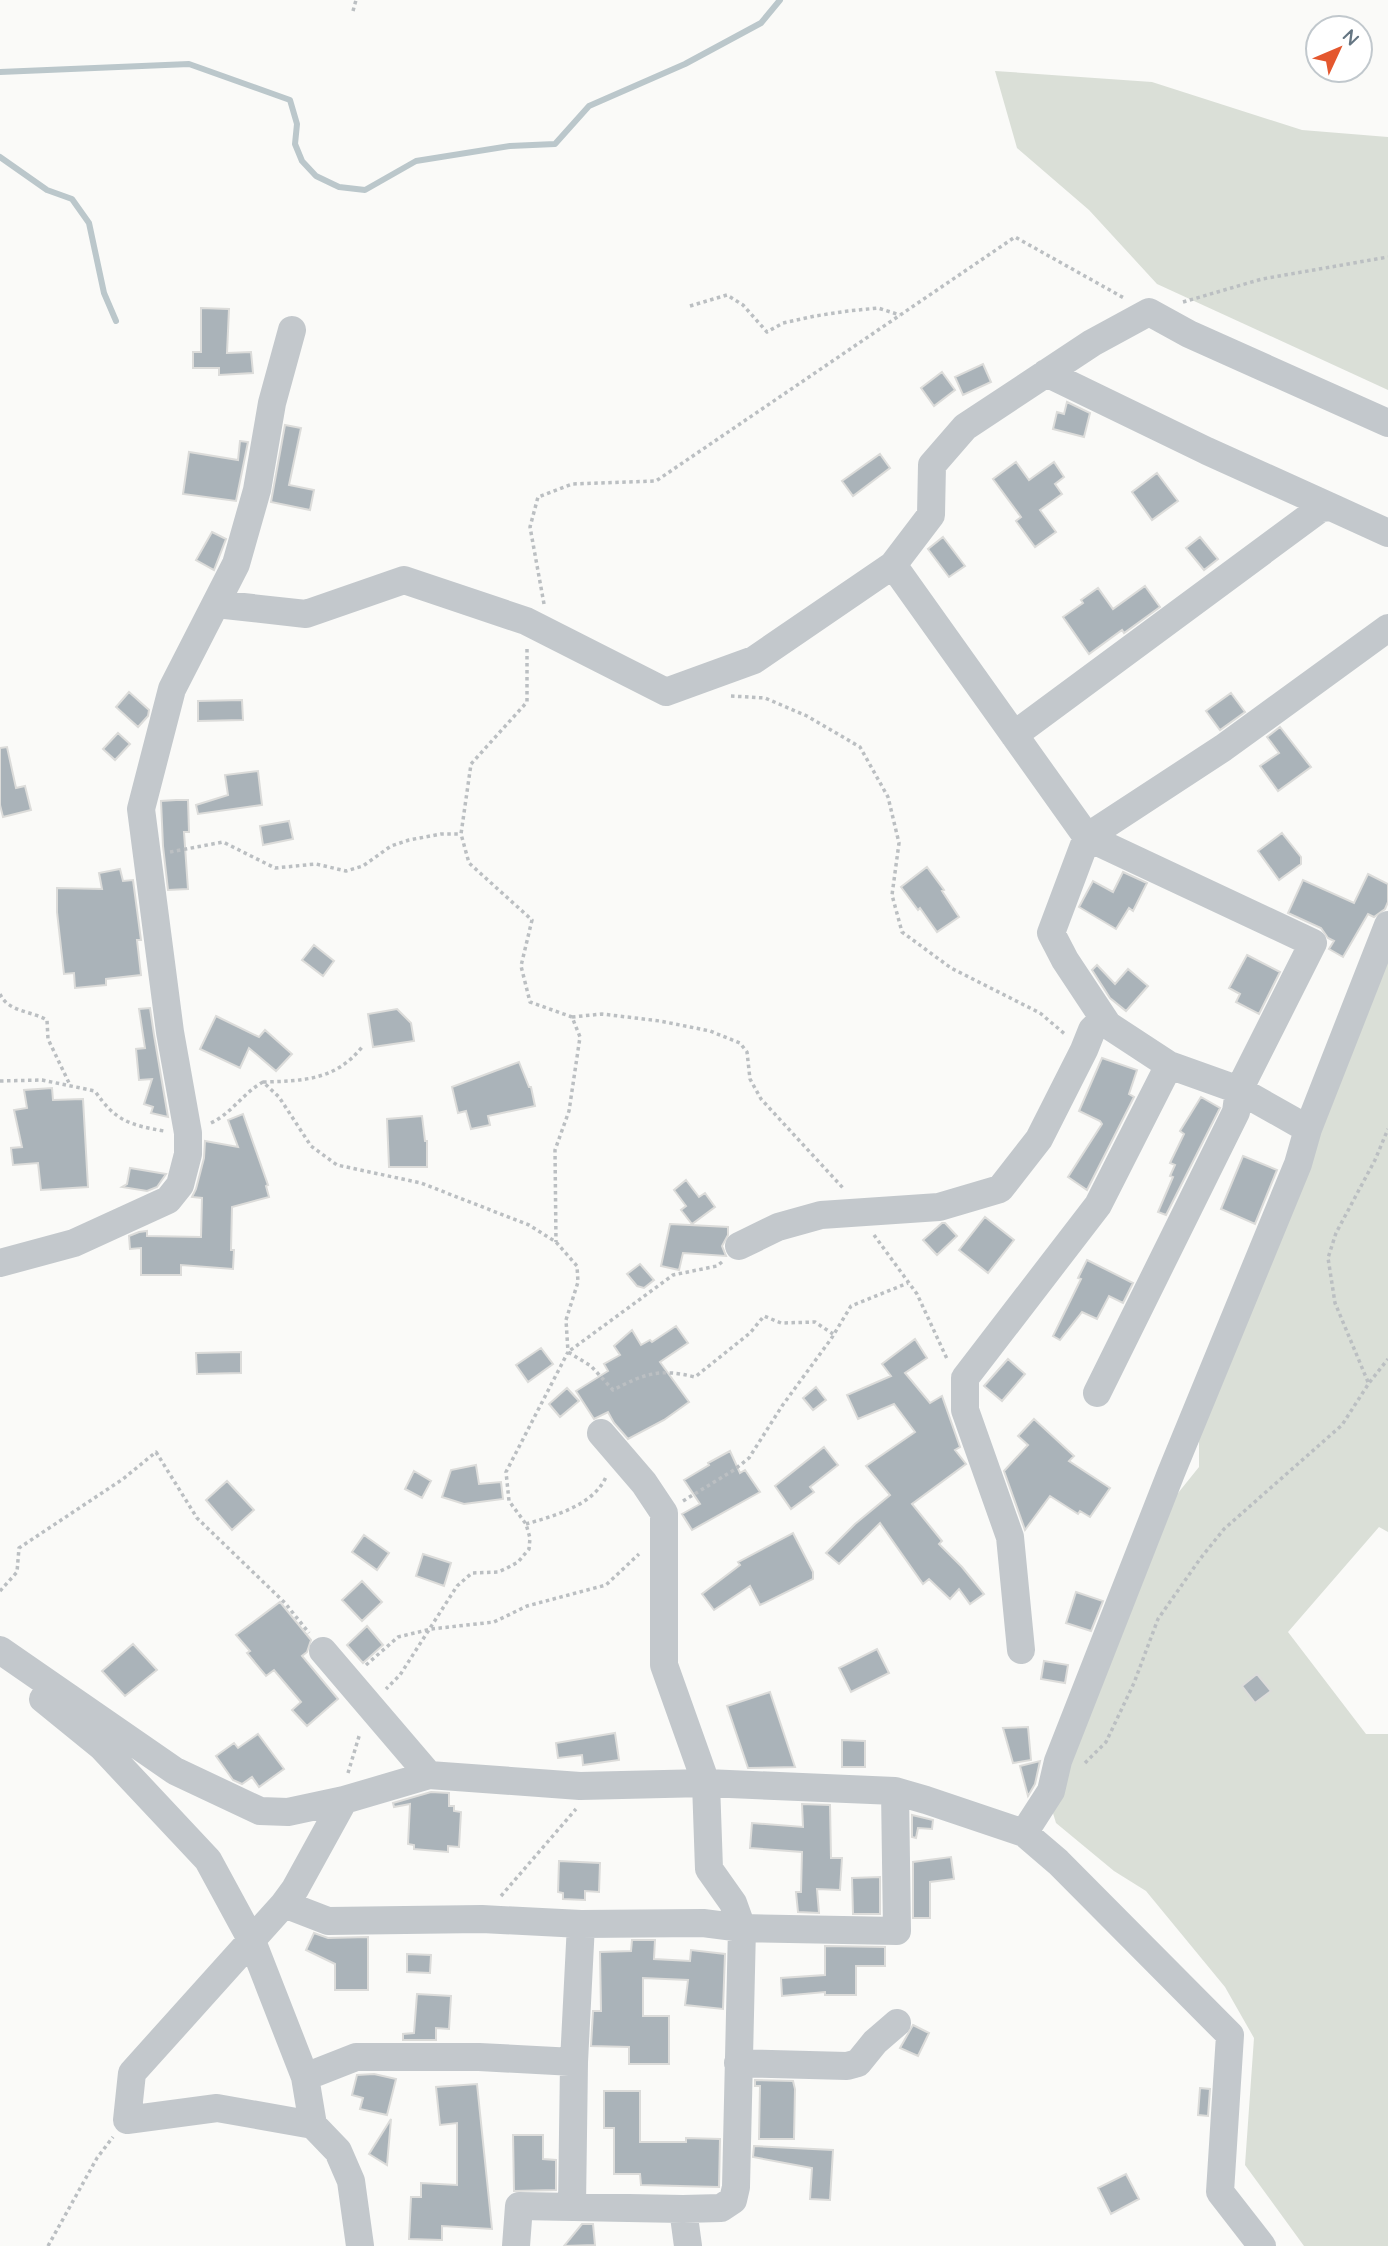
<svg xmlns="http://www.w3.org/2000/svg" width="1388" height="2246" font-family="Quicksand,sans-serif">
<rect width="100%" height="100%" fill="#fafaf8"/>
<path fill="#dadfd7" d="M995,71L1152,82L1302,130L1388,137V390L1157,284L1089,210L1017,148Z
M1388,954V1532L1379,1527L1288,1632L1366,1734H1388V2246H1304L1245,2165L1254,2038L1225,1987L1146,1891L1114,1871L1056,1823L1049,1800L1170,1503L1199,1467V1437Z"/>
<g fill="none" stroke-linecap="round" stroke-linejoin="round">
<path stroke="#bbc7cb" stroke-width="6" d="M0,72L189,64L290,100L297,124L295,144L302,161L316,176L339,187L365,190L416,161L510,146L555,144L589,106L685,64L761,23L780,0
M0,157L47,190L72,199L89,223L104,293L116,321"/>
</g>
<path fill="#aab3b9" stroke="#dcdcda" stroke-width="2" d="M201,308L229,309L227,353L251,352L253,373L219,375V368H193V352H201Z
M983,364L991,382L963,395L955,377Z
M942,372L955,390L934,406L921,388Z
M1067,402L1090,413L1084,437L1053,429L1057,412L1064,414Z
M285,425L301,428L289,485L314,490L310,510L271,502Z
M240,441L248,442L236,501L183,494L189,452L238,460Z
M880,454L890,468L853,496L842,481Z
M1016,462L1029,480L1054,462L1064,477L1055,484L1062,494L1040,510L1056,532L1035,547L1016,521L1021,517L993,479Z
M1157,473L1178,501L1152,520L1132,492Z
M212,532L226,539L214,570L196,560Z
M943,537L965,566L949,577L928,549Z
M1200,537L1218,559L1204,570L1186,548Z
M1145,586L1160,607L1124,633L1122,630L1089,654L1063,617L1083,603L1081,600L1098,588L1113,609Z
M129,692L149,710L148,716L138,727L116,707Z
M1231,693L1245,712L1220,730L1206,711Z
M242,700L243,720L198,721V701Z
M1280,727L1311,767L1278,791L1260,766L1279,753L1267,737Z
M118,733L130,744L115,760L103,749Z
M7,747L16,788L25,786L31,810L3,817L0,805V748Z
M258,771L262,805L198,814L196,805L228,795L225,775Z
M176,800H188L189,832H184L188,889L168,890L163,846L161,801Z
M289,821L293,839L263,845L260,826Z
M1282,833L1301,857V864L1279,880L1258,851Z
M927,867L944,890L942,891L959,917L937,932L920,908L918,910L901,887Z
M120,869L123,881L133,880L141,940H137L141,975L106,979V985L75,988L74,973L64,974L57,912V888L102,889L99,873Z
M1123,872L1147,883L1133,911L1129,908L1116,929L1079,907L1093,881L1113,892Z
M1368,874L1388,884V902L1385,909L1374,917L1368,914L1343,957L1329,949L1334,941L1328,938L1321,928L1288,913L1303,880L1354,903Z
M314,945L334,961L323,976L302,960Z
M1247,955L1280,972L1259,1014L1236,1002L1240,994L1229,988Z
M1097,965L1115,984L1128,969L1148,986L1126,1011L1110,998L1092,970Z
M150,1008L154,1035L168,1117L151,1113L153,1107L144,1104L152,1079L139,1080L136,1049L145,1048L139,1009Z
M397,1009L411,1023L414,1041L373,1047L368,1014Z
M216,1016L259,1037L265,1030L292,1054L276,1071L249,1048L240,1068L200,1049Z
M1102,1058L1137,1070L1129,1094L1134,1097L1087,1190L1068,1177L1102,1124L1100,1121L1079,1111Z
M519,1062L529,1087H531L535,1106L488,1116L490,1125L471,1129L466,1111L458,1113L452,1087Z
M52,1088L53,1100L83,1099L88,1187L41,1190L38,1163L13,1165L11,1148L22,1147L14,1110L27,1108L24,1090Z
M1201,1097L1220,1108L1166,1215L1158,1212L1173,1177L1170,1176L1175,1165L1170,1163L1184,1134L1180,1131Z
M243,1114L268,1185L266,1186L269,1197L232,1207L231,1250H234L233,1269L181,1265V1275H141V1248L130,1249L129,1236L139,1232L147,1231V1236L201,1237L202,1198L192,1197L196,1189L204,1158L205,1141L238,1147L228,1120Z
M422,1116L425,1141H427V1167H389L387,1119Z
M1243,1156L1277,1170L1255,1224L1221,1209Z
M130,1168L166,1174L157,1187L147,1191L122,1187L127,1184Z
M686,1180L699,1197L705,1193L715,1207L692,1224L681,1210L686,1206L674,1190Z
M985,1217L1014,1240L988,1273L959,1250Z
M942,1223H945L957,1236L937,1255L923,1240Z
M670,1224L728,1227V1235L722,1246L726,1256L683,1253L679,1270L661,1266Z
M1087,1260L1133,1283L1123,1303L1109,1296L1097,1319L1082,1312L1060,1340L1053,1336L1081,1279L1078,1278Z
M640,1264L654,1280L644,1288L637,1286L627,1274Z
M676,1326L688,1343L660,1362L689,1402L664,1420L628,1439L614,1423L608,1412L594,1419L576,1391L608,1371L604,1364L620,1355L614,1346L632,1330L641,1345L650,1340L652,1342Z
M915,1339L927,1358L905,1373L930,1403L942,1396L960,1447L955,1450L966,1464L912,1504L942,1541L939,1544L962,1567L984,1594L970,1604L959,1589L950,1599L929,1579L923,1584L880,1523L839,1564L826,1553L855,1524L890,1495L866,1466L915,1432L894,1404L858,1419L847,1395L891,1376L882,1364Z
M541,1348L553,1364L528,1382L516,1365Z
M241,1352V1373L197,1374L196,1353Z
M1008,1359L1025,1374L1002,1401L984,1386Z
M816,1387L826,1400L813,1410L803,1398Z
M567,1388L579,1401L560,1417L549,1404Z
M1034,1419L1074,1456L1069,1461L1110,1488L1090,1517L1080,1511L1078,1514L1050,1496L1025,1530L1004,1471L1028,1445L1018,1436Z
M824,1447L838,1465L810,1487L814,1492L791,1509L775,1486Z
M730,1451L740,1473L745,1470L760,1492L692,1530L682,1514L700,1504L684,1480L709,1465L708,1463Z
M476,1465L479,1484L501,1482L503,1499L464,1504L442,1497L451,1470Z
M414,1471L431,1481L422,1498L405,1489Z
M227,1481L254,1510L232,1530L206,1500Z
M793,1533L813,1572V1579L760,1605L750,1586L714,1610L702,1594L740,1565L738,1562Z
M364,1535L389,1553L377,1570L352,1552Z
M423,1554L451,1563L444,1586L416,1576Z
M362,1581L382,1602L362,1621L342,1600Z
M1076,1592L1103,1601L1091,1631L1066,1623Z
M280,1602L311,1640L307,1652L302,1656L338,1699L307,1726L292,1710L301,1702L274,1670L266,1676L247,1653L250,1651L236,1635Z
M367,1626L383,1645L363,1663L347,1645Z
M133,1644L157,1670L125,1696L102,1671Z
M877,1649L889,1673L851,1692L839,1668Z
M1044,1661L1068,1665L1065,1683L1041,1679Z
M1257,1674L1271,1691L1255,1703L1242,1686Z
M770,1692L795,1767L748,1768L727,1706Z
M1028,1727L1031,1760L1013,1763L1003,1728Z
M615,1733L619,1760L583,1765L582,1755L558,1758L556,1743Z
M258,1734L284,1769L259,1787L252,1777L242,1784L233,1780L216,1756L234,1743L238,1748Z
M842,1740L865,1741V1767H842Z
M1040,1761L1035,1784L1028,1796L1020,1766Z
M431,1792L449,1793V1806H454V1811L461,1812L459,1847L448,1846V1852L414,1849V1845L408,1844L410,1804L394,1807L393,1803Z
M802,1804L830,1805L831,1858H842L840,1890L817,1889L819,1913L798,1912L796,1892H801L802,1852L750,1848L752,1823L803,1827Z
M912,1815L933,1820L932,1829L918,1828L916,1838L912,1837Z
M951,1857L954,1879L930,1882V1918H913V1862Z
M559,1861L600,1863L599,1892L585,1891V1900L563,1899V1893L558,1892Z
M880,1877V1914H853L852,1878Z
M314,1933L328,1938L368,1937V1990H335V1964L306,1950Z
M632,1940H655L654,1959L690,1961L691,1950L725,1954L723,2009L685,2005L688,1980L643,1978V2016H669V2064H629V2047L591,2046L593,2011H601L600,1952L631,1951Z
M825,1946L885,1947V1966H856V1995H825V1992L782,1996L781,1978L825,1975Z
M407,1954L431,1955L430,1973L407,1972Z
M417,1994L451,1996L449,2029L436,2028V2040H403V2034L414,2033Z
M913,2025L929,2033L918,2056L900,2048Z
M374,2074L396,2079L387,2115L360,2109L363,2098L352,2095L357,2075Z
M755,2080L793,2081L795,2089L794,2139H759L760,2086H755Z
M477,2084L492,2229L442,2226V2240L409,2239L411,2197H421V2183L457,2185V2123L440,2125L436,2087Z
M1200,2088L1210,2089L1208,2116L1198,2115Z
M604,2091H640V2142H686V2138L720,2139L719,2187L641,2185L640,2174H614V2128H604Z
M391,2119L387,2165L369,2154Z
M513,2135H543V2159L556,2160V2190L514,2191Z
M754,2146L833,2150L830,2200L810,2199L812,2168L753,2157Z
M1126,2174L1139,2199L1111,2214L1098,2188Z
M582,2224H593L595,2245L564,2246Z"/>
<g fill="none" stroke-linecap="round" stroke-linejoin="round">
<path stroke="#bbbfc2" stroke-width="3.5" stroke-dasharray="3.5 3.5" stroke-linecap="butt" d="M353,11L356,0
M1183,302L1262,279L1388,257
M690,306L727,295L743,305L767,332L783,323L815,316L848,311L878,308L900,315
M544,604L530,527L538,497L572,484L656,481L1015,237L1124,298
M527,649V702L471,764L461,834L469,863L532,920L521,966L530,1002L572,1017L580,1037L569,1111L555,1150L556,1242
M731,696L765,698L807,716L860,747L888,797L899,843L892,895L902,932L951,968L1040,1013L1066,1035
M170,852L223,842L275,868L316,864L346,871L363,866L391,846L409,840L441,834H460
M0,994C8,1012 32,1011 47,1020L48,1039L70,1085
M572,1017L602,1014L660,1021L710,1031L740,1043L747,1052L750,1079L761,1099L843,1188
M0,1081L42,1080L95,1091C115,1121 130,1125 164,1131
M263,1082C303,1081 336,1080 362,1047
M211,1123C232,1113 243,1093 263,1082L279,1097L311,1146L337,1165L421,1183L529,1225L556,1242L577,1266L578,1282L566,1320L568,1352L506,1472L509,1501L526,1524L530,1538L529,1549L518,1562L507,1568L498,1572L472,1573L457,1586L400,1675L386,1689
M874,1235L917,1294L948,1361
M722,1262L717,1266L673,1275L568,1352L591,1366L613,1390C644,1374 659,1368 695,1377L750,1333L764,1316L781,1323L815,1322L833,1334
M1368,1382L1335,1303L1328,1258L1336,1233L1375,1160L1388,1129
M683,1501L734,1470L749,1458L782,1406L831,1339L851,1306L908,1283
M526,1524C553,1516 593,1506 606,1477
M0,1591L17,1572L19,1548L123,1479L156,1452L197,1518L285,1603L309,1633
M366,1665L398,1637L431,1629L494,1622L527,1606L606,1585L639,1554
M1085,1763L1106,1742L1134,1683L1158,1619L1200,1559L1224,1529L1342,1425L1369,1383L1388,1359
M348,1773L360,1733
M501,1896L576,1809
M48,2246L97,2158L113,2137"/>
<path stroke="#c3c8cc" stroke-width="28" d="M1046,373L1207,451L1331,507
M893,565L1087,837L1313,943L1239,1090L1236,1112L1097,1393
M216,604L306,614L404,580L526,621L666,692L754,660L893,565L931,515L932,465L965,427L1092,343L1149,312L1189,334L1388,423
M1014,735L1321,508L1331,507L1388,533
M1308,1129L1239,1090L1169,1065L1108,1025L1065,960L1051,933L1087,837L1223,748L1388,628
M739,1246L778,1227L821,1215L939,1207L1000,1189L1039,1139L1084,1050L1092,1030L1100,1022L1108,1025
M0,1263L74,1243L168,1200L180,1185L188,1154V1133L170,1032L141,809L172,689L236,564L257,490L272,403L292,330
M0,1650L175,1771L260,1811L288,1812L344,1800L429,1775L580,1786L706,1783L895,1791L926,1800L1024,1833L1058,1862L1230,2035L1220,2192L1262,2246
M1021,1650L1010,1537L965,1410V1378L1098,1205L1169,1065
M323,1651L429,1775
M43,1699L102,1747L208,1860L252,1941L305,2077L313,2125
M344,1800L295,1889L284,1904L132,2073L127,2120L217,2108L313,2125L338,2151L351,2181L360,2246
M1024,1833L1051,1791L1058,1761L1171,1473L1298,1164L1308,1129L1388,925
M284,1904L328,1921L482,1919L581,1924L703,1923L742,1928L733,1903L709,1869L706,1783L664,1665V1513L644,1483L601,1433
M738,2063L847,2066L858,2063L875,2042L897,2023
M305,2077L356,2057H479L574,2062
M572,2206L574,2062L581,1924
M683,2209L688,2246
M516,2246L519,2206L683,2209L721,2208L733,2200L736,2187L742,1928L897,1931L895,1791"/>
</g>
<g transform="translate(1339 49) rotate(46)"><circle r="33" fill="#ffffff" stroke="#c1c8cd" stroke-width="2"/>
<path d="M0-5L12 26L0 18L-12 26Z" fill="#e4572e"/>
<text y="-10" font-size="19" font-weight="bold" text-anchor="middle" fill="#657683">N</text>
</g>
</svg>
